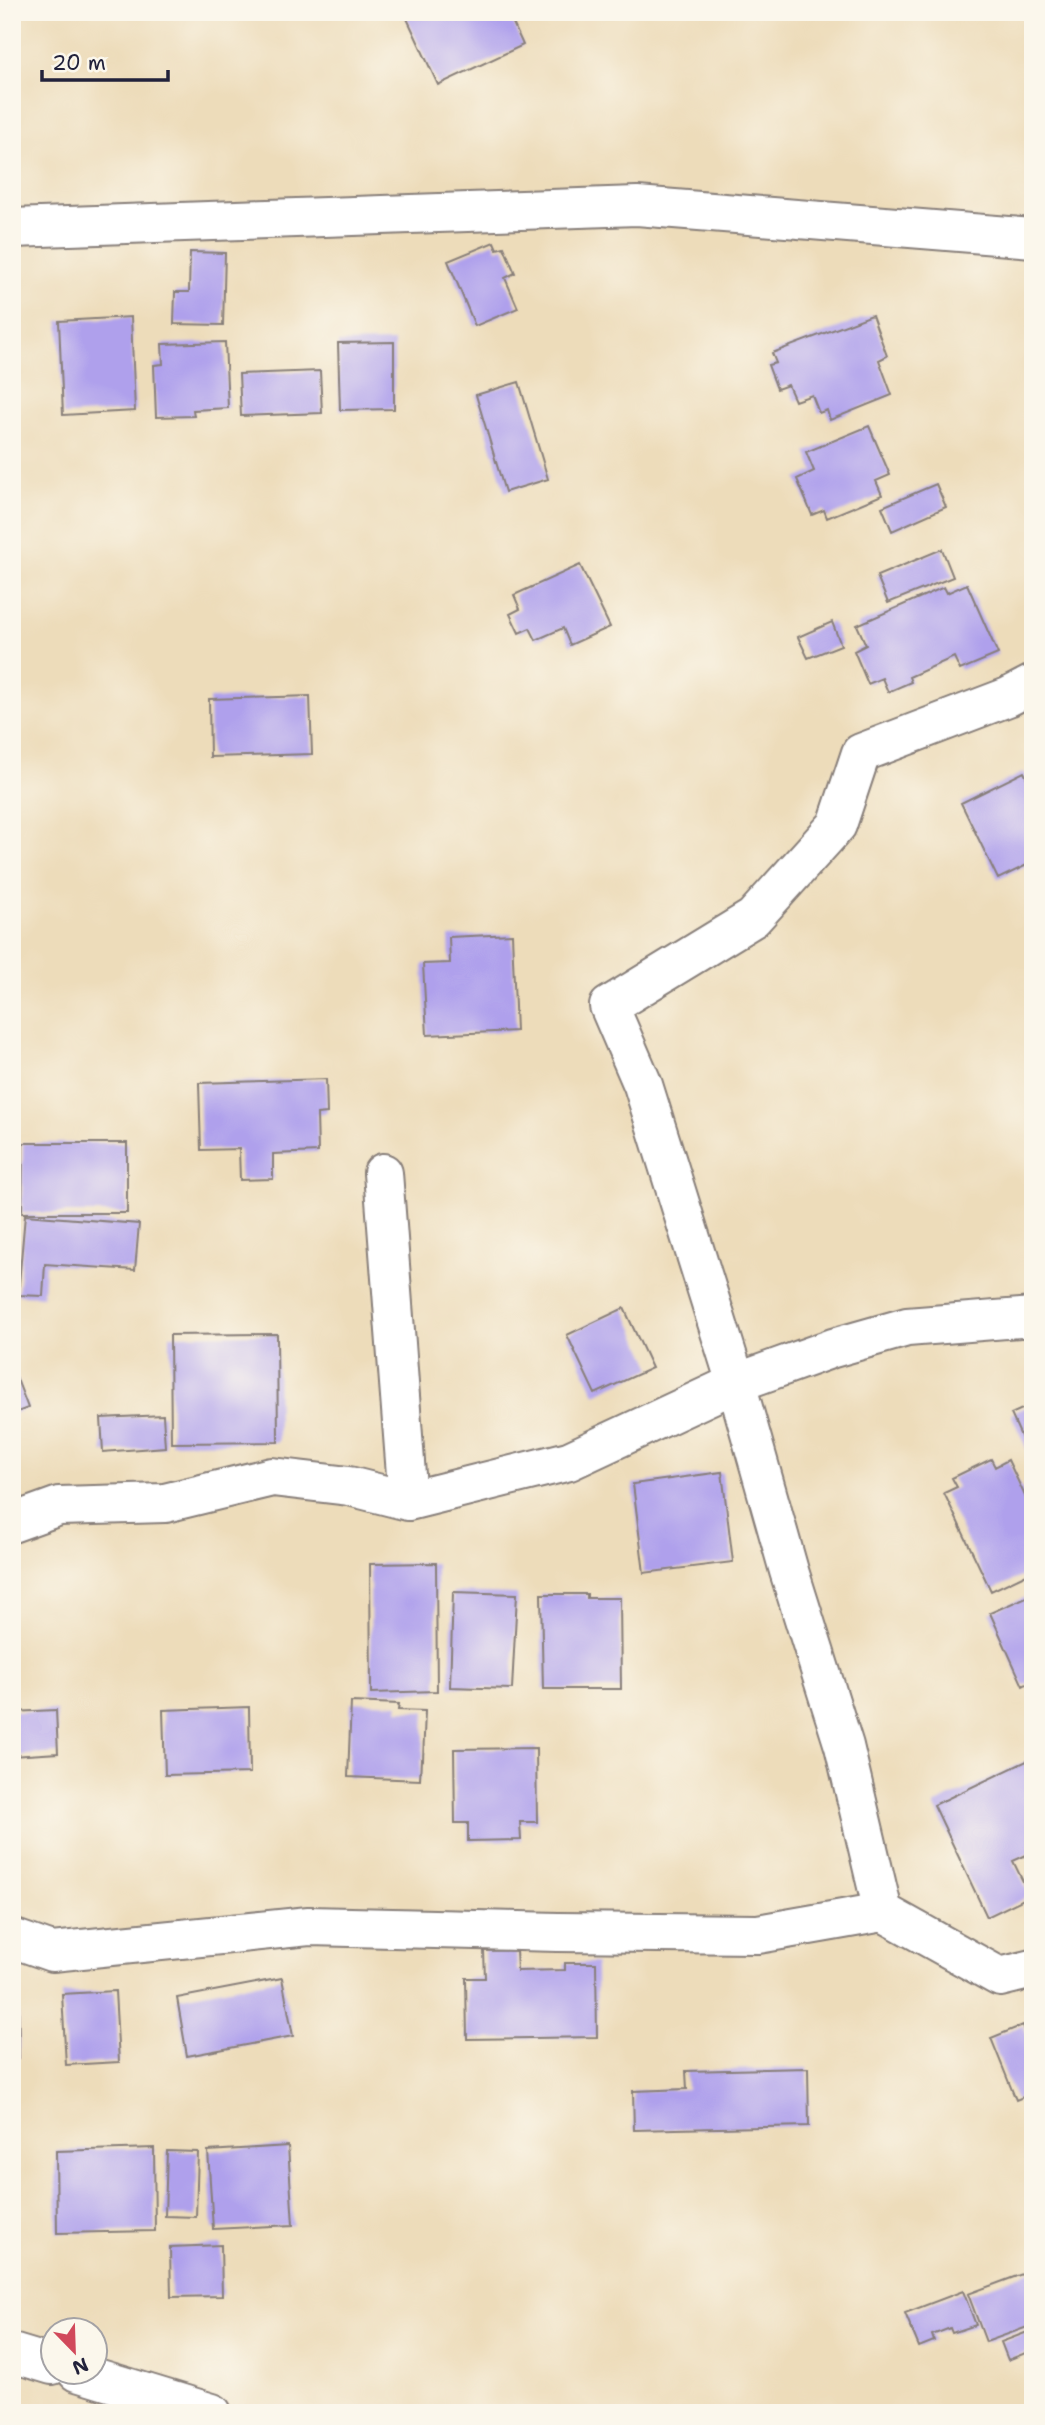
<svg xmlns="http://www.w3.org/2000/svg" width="1045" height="2425" font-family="'Shantell Sans',sans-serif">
<rect width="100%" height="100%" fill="#fbf7ec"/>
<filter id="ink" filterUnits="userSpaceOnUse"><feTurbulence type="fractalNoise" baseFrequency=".0143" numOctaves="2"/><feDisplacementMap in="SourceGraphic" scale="14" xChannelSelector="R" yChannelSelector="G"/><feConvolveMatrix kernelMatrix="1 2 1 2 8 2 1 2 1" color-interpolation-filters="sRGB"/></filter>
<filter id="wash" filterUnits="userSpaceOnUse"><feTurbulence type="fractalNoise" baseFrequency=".00686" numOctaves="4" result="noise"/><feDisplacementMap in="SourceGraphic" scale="28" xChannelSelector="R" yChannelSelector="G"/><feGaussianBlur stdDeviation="1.57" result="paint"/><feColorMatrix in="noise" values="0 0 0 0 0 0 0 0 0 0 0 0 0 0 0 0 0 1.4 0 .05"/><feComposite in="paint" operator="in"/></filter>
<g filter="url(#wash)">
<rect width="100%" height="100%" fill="#eddcba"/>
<g id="blocks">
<path fill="#afa0ec" d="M404,12H508L523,45L438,85Z
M494,242L497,249L504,247L515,273L505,278L518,308L475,326L448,261Z
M190,252L225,253L223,325L174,324L175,292H189Z
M872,315L887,356L879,360L892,395L830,420L827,410L819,413L812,395L795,401L788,385L777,389L768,365L776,363L772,353Z
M131,317L135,411L63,415L59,321Z
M225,342L228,408L193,410L194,416L156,417L154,365L163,364L162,344Z
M394,342V409L340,410L338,343Z
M320,371L322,413L241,416L239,374Z
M519,382L548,479L505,492L476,395Z
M869,426L890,475L876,481L882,495L827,518L824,510L812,515L797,479L814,471L806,452Z
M936,484L946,507L892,531L882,507Z
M942,549L953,577L888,603L877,576Z
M580,565L610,627L570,645L563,628L536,640L530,628L519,633L510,614L520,609L514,595Z
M967,584L998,654L960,670L954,657L909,677L911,682L888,692L882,678L868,684L854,651L866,645L857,625L944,587L947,593Z
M832,622L841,645L808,658L798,637Z
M310,696L312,754L210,757L209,699Z
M1024,772L1033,791V862L998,879L961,803Z
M512,934L516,1031L427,1035L423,964L450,963L449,937Z
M326,1079L327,1113L317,1114L318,1152L273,1154V1179L240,1180L239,1149L201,1150L199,1083Z
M23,1143H127V1213H22Z
M25,1215L139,1224L135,1270L45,1264L43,1296L18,1295Z
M624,1308L652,1368L595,1394L567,1335Z
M277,1334L278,1442L171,1443L170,1335Z
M15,1374L28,1408L12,1414V1375Z
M1033,1404V1463L1011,1414Z
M163,1415L165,1447L103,1452L101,1418Z
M991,1459L995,1467L1008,1460L1033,1513V1571L991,1591L944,1493L957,1487L952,1478Z
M722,1472L733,1562L644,1573L633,1484Z
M436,1563L437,1691L371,1693L370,1564Z
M453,1592L517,1594L512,1689L450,1687Z
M541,1594H587V1598H620L621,1689H543Z
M1033,1594V1681L1023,1686L990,1613Z
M351,1702L399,1704L398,1710L425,1711L423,1760L421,1759L420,1780L348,1777Z
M249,1707L250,1773L165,1775L163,1710Z
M56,1710L58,1753L12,1756V1712Z
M536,1748L537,1822H520L521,1840L468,1841V1823H455L454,1749Z
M1033,1758V1852L1013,1861L1030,1896L987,1917L934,1805Z
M516,1950L517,1971L565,1970V1963H596L597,2037L467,2039L466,1978H485L484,1951Z
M282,1978L293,2036L187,2056L177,1998Z
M12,1985H18L19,2058H12Z
M115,1991L119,2062L66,2065L62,1994Z
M1023,2025L1033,2049V2093L1016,2100L991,2038Z
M808,2068L809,2126L634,2130L633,2091L687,2089L686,2071Z
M288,2146L293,2225L213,2229L208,2151Z
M154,2148L155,2231L57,2233L56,2151Z
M167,2151L198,2152L196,2217L165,2216Z
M221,2245L222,2296L171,2297L170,2247Z
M1033,2270V2325L986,2342L968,2294Z
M963,2291L976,2325L952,2333L950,2328L932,2335L934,2341L919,2347L905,2313Z
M1033,2330V2350L1008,2360L1001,2342Z"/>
</g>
</g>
<g filter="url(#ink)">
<use href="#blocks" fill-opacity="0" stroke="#887f7a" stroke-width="2"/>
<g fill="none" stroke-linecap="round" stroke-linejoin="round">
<defs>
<path id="minor" d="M12,228L637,206L1033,238
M1033,684L1008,697L861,753L837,825L753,918L609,1006L643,1085L736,1383L789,1571L844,1746L883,1912L1000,1977L1033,1969
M383,1173L408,1501
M12,1523L59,1506L165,1503L272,1477L349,1486L408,1501L569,1461L736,1383L833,1348L907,1327L1033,1317
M12,1938L52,1952L309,1926L558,1932L758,1934L883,1912
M12,2353L52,2365
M77,2372L212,2413"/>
</defs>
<use href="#minor" stroke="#887f7a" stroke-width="42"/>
<use href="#minor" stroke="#fff" stroke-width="38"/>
</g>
</g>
<rect width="1045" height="2425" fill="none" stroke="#fbf7ec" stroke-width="42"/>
<g transform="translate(74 2351) rotate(157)"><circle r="33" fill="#fbf7ec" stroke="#a4a2a5" stroke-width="2"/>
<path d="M0-5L12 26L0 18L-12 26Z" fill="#d1495b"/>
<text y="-10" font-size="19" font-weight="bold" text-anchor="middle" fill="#22223b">N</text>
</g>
<path d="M42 70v10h126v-10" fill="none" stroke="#22223b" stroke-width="3.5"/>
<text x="52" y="70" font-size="21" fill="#22223b" stroke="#fbf7ec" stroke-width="5" paint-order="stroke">20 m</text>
</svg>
